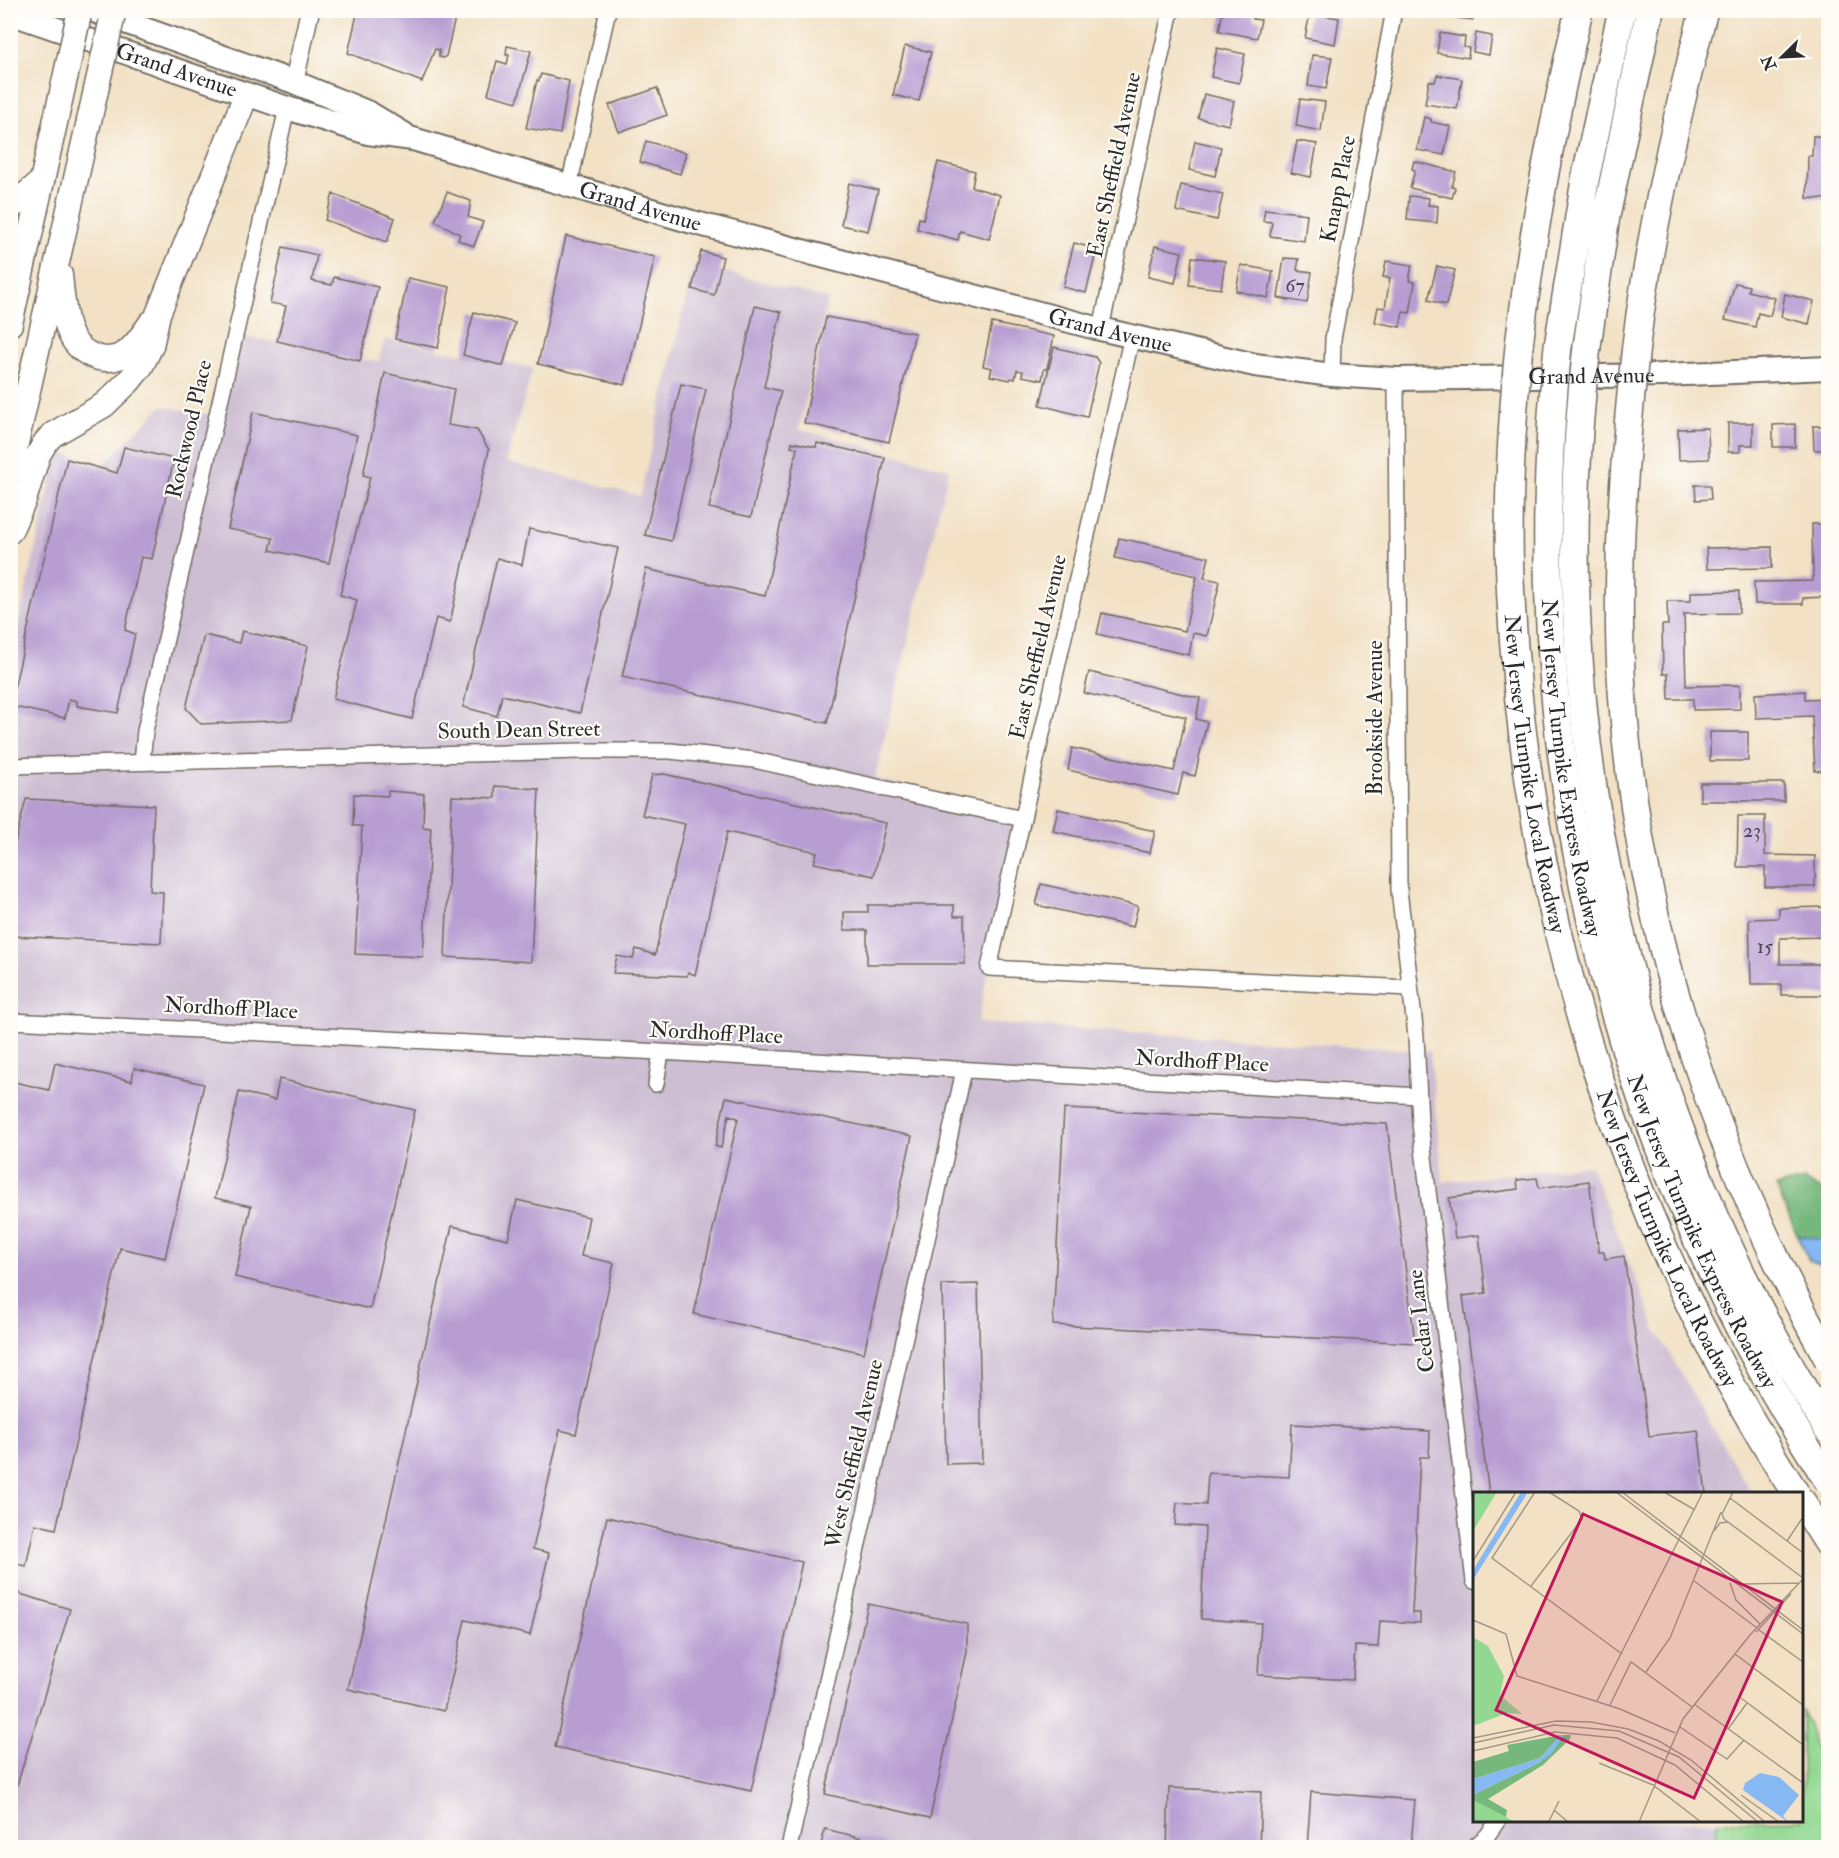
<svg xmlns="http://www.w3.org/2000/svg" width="1839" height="1858" font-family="'IM FELL Double Pica',serif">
<rect width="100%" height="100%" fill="#fdfcf7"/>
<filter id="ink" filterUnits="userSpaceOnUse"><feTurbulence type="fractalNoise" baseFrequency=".0167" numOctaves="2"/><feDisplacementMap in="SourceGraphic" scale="12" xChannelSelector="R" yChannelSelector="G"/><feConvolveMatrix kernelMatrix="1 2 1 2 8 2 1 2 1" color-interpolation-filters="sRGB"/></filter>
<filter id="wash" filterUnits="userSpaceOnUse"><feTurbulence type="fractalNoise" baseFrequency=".008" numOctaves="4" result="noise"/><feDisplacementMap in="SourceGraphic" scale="24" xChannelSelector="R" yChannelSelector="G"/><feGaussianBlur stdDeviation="1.35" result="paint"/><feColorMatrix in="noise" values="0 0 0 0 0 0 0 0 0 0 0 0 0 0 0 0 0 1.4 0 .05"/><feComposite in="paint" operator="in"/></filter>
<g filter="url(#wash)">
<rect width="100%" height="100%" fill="#f2e1c5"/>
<path fill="#cdbed3" d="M694,264L828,299L799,429L949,469L875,779L1017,814L978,1023L1430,1051L1443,1182L1590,1165L1657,1332L1751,1493L1474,1494V1820L1718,1821L1713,1847L11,1848V655L58,452L104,464L162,406L217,416L241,336L378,362L385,339L533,368L506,462L640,496Z"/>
<path fill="#93d891" stroke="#5f825e" stroke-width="1.5" d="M1802,1709L1820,1762L1828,1770V1847H1713L1718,1821L1802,1820Z"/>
<path fill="#76b87b" stroke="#507253" stroke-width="1.5" d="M1804,1180L1819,1189L1828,1191V1241L1797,1235L1776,1186Z"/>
<path fill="#86b8f2" stroke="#58728e" stroke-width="1.5" d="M1797,1235L1828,1241V1268L1809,1261Z"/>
<g id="blocks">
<path fill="#b79dd2" d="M358,10H457L446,56L443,58L439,57V50L435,49L422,82L348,53Z
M1223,10H1254L1253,19L1261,20L1257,38L1219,31Z
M1442,10H1475L1473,20L1441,16Z
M1310,13L1339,18L1335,44L1305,38Z
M1440,33L1465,37L1464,47L1469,48L1468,58L1437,53Z
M1476,33L1492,36L1489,55L1473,52Z
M507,46L531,51L517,102L488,94L497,61L507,64L509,55H506Z
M905,46L931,52L919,101L893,95Z
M1217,48L1245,54L1239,83L1211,77Z
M1312,55L1332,57L1326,89L1308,86Z
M541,74L569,81L560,134L526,128L537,80L539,81Z
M1437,75L1462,79L1457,109L1425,104L1429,81L1435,82Z
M657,88L667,115L619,132L609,105Z
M1204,94L1234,101L1229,125L1198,118Z
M1300,99L1325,102L1321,131L1296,126Z
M1424,117L1431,119V122L1450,126L1444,155L1417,150Z
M1813,136H1828V199L1807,198L1808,156H1812Z
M646,141L686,153L680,174L640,162Z
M1195,141L1221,147L1215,176L1189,170Z
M1297,141L1317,144L1311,177L1291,173Z
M1414,161L1456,172L1452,187L1455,188L1452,198L1410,188L1415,170L1412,169Z
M938,162L975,171L972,187L1000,195L989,239L960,231L958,240L917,229L919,218L923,219Z
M849,183L878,190L868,231L841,225Z
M1181,185L1223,194L1217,220L1176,211Z
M447,192L471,201L468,217L483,222L474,246L458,240L460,234L435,221Z
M333,194L395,218L387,242L325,220Z
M1409,196L1429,198L1428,205L1438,206L1437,223L1407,220Z
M1265,209L1307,214L1304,241L1270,236L1272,222L1263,221Z
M566,236L655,257L625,385L538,364Z
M1074,243L1097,249L1086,293L1063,287Z
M1155,246L1182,252L1175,283L1148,277Z
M283,247L317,255L312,281L332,285L334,277L378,287L360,361L277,341L286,306L270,303Z
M701,251L723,257L714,295L692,289Z
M1192,257L1225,261L1221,289L1189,285Z
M1284,258L1299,259L1297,270L1312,272L1307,303L1278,298Z
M1386,261L1412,265L1409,281L1415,282L1410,313L1403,312L1400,327L1375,322L1378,307L1385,308L1390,278L1383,277Z
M1241,265L1273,271L1268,298L1236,291Z
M1437,266L1455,270L1446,305L1428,300Z
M408,278L450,287L438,348L395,339Z
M1735,283L1749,286L1748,291L1775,298L1770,316L1758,313L1755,327L1725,320Z
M1785,294L1814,301L1809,324L1781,317Z
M755,306L781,312L764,387L781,391L751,517L709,508Z
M474,312L515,323L503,366L463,355Z
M826,317L915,333L889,442L804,423Z
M992,323L1054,336L1047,369H1044L1042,380L1022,376L1023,371L1017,370L1015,379L1011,378L1010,380L990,376L992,368L983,366Z
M1054,347L1095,357L1099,363L1087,417L1040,405Z
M385,373L454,389L448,425L477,430L489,450L450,622L436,618L412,719L333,699L357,600L340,595L370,477L363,475Z
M681,384L706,389L671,541L645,535Z
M253,412L357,435L329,563L270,550L273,538L228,529Z
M1728,423H1753V445H1740V452H1728Z
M1795,424V447H1773V425Z
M1813,426H1828V450H1814Z
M1708,428L1709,459L1679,460L1678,429Z
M792,442L816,447L817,443L885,458L827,723L622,677L646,569L765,596L797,448L791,446Z
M124,447L174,459L152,559L141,557L125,630L135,634L118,713L77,706V701L69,699L65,718L10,706L67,459L117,473Z
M1695,485H1710L1711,499L1696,500Z
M1812,524H1828V575H1826V597L1803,598V604H1755L1754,582L1813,581Z
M529,529L618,548L580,713L502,695L497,716L463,707L497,558L522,565Z
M1119,538L1209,557L1204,578L1220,581L1207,636L1193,633L1189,655L1097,634L1102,613L1185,631L1197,576L1115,558Z
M1772,547V568L1707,569L1706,548Z
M1739,591V613L1684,614L1686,686L1740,685V709L1693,710V699H1669L1668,674H1663L1662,625H1668L1667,601H1691V592Z
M242,631L308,646L292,720L201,724L186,708L204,635L239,643Z
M1089,672L1200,698L1196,719L1207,722L1195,776L1183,773L1178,795L1068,770L1072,748L1174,771L1186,717L1084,693Z
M1805,691V699L1828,698V770L1815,771L1812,716L1756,718L1755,694Z
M1710,732H1748V761H1710Z
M664,774L886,823L874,876L814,863L817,852L727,832L695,975L688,972L687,976L613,973L617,956L633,959L636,949L655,955L685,824L642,815L652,775Z
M1700,783H1784V801H1700Z
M495,786L539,789L531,962L445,957L452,796L495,798Z
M388,791L424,794L423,827L431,828L423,957L355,954L362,826H353L354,794L388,796Z
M26,799L154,805L150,891L163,892L161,943L10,936L13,851Z
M1058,809L1155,831L1150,853L1053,831Z
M1738,816H1765V855L1815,856V887H1765V867H1737Z
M1041,884L1138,906L1133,927L1036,905Z
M868,905H954V916H964L965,964H867V930H844V912H868Z
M1828,907V937L1780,938V964H1828V995H1781V984H1751L1749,919L1779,918V908Z
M55,1063L132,1081L134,1068L204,1084L165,1258L120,1248L56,1529L35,1524L26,1566L10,1563V1081L49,1090Z
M279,1079L415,1110L370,1309L235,1277L251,1206L215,1198L239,1092L275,1100Z
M726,1097L912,1136L864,1353L694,1314L738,1118L729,1115L721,1148L715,1146Z
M1064,1109L1387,1124L1415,1343L1053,1325Z
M1537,1178L1539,1188L1589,1181L1599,1252H1604L1605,1259L1624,1256L1649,1436L1698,1430L1706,1494H1489L1463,1296L1486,1293L1479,1235L1455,1238L1449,1198L1518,1189L1517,1180Z
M517,1200L589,1217L581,1256L614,1263L576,1434L560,1430L533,1549L549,1553L530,1635L465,1620L444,1711L348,1689L452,1226L508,1239Z
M978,1284L982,1463L946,1464L942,1285Z
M1292,1424L1430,1431L1429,1457H1420L1412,1613H1420V1623L1380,1621L1378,1647L1355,1646L1353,1680L1258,1675L1261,1623L1201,1619L1205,1527L1175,1525L1177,1503L1206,1505L1208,1473L1289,1477Z
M607,1517L802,1562L751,1791L555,1747Z
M10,1591L70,1609L13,1799L10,1798Z
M868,1604L967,1624V1652L930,1818L825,1794Z
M1169,1788L1261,1792L1259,1848H1167Z
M1311,1792L1415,1800L1411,1844L1399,1843L1398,1848H1307Z
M825,1829L900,1847V1848H820Z"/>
</g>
</g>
<g filter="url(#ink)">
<use href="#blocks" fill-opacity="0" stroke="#716b61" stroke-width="1.5"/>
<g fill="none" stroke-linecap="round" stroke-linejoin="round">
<defs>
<path id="minor" d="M569,186L608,10
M1101,328L1171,10
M1132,336L989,968L1410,988
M1332,375L1333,339L1394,10
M1396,379L1399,890L1416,1036L1420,1123L1474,1581
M142,762L145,731L287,108
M10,766L581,751H670L754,760L1023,819
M10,1021L661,1052L1419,1096
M656,1084L661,1052
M789,1848L937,1195L964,1070
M1473,1848L1487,1836L1498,1820"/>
<path id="tertiary" d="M294,82L310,10"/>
<g id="primary">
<path d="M91,10L294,82L369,113L404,134"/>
<path id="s1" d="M10,13L287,108L368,133L413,139L692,222L1096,328L1255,365L1332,375L1396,379L1663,375L1828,368"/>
</g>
<path id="trunk" d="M10,208L42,181
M60,275C62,293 63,314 69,331C77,352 101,366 123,355C135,348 143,334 151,323
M10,324L66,74
M10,470L96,90
M10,531L24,500L38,455L45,443L52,435L104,405L129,381L141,366L151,346L158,314L246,95"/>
<path id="motorway" d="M1636,345C1650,232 1675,121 1704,10
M1519,346C1532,233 1553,121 1579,10
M1558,346L1585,180L1622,10
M1587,346L1606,216L1650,10
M1802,1502L1828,1543"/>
</defs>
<use href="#minor" stroke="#716b61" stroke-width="18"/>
<use href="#tertiary" stroke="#716b61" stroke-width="21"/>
<use href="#primary" stroke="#716b61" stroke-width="26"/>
<use href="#trunk" stroke="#716b61" stroke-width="27"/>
<use href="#motorway" stroke="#716b61" stroke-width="30"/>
<use href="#minor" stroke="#fff" stroke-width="15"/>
<use href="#tertiary" stroke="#fff" stroke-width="18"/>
<use href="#primary" stroke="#fff" stroke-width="22"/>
<use href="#trunk" stroke="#fff" stroke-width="24"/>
<use href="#motorway" stroke="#fff" stroke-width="27"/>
<defs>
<path id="trunk-bridge" d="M66,74L80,10
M96,90L114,10"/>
<g id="motorway-bridge">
<path d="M1636,345C1625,447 1617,549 1620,651C1629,900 1707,1142 1828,1359"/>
<path id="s2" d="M1519,346C1511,430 1506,515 1511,600C1527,916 1624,1227 1796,1494"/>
<path id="s3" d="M1558,346C1515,747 1609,1143 1828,1481"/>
<path d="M1587,346C1542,719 1627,1111 1828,1429"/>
</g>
</defs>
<use href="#trunk-bridge" stroke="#716b61" stroke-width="27" stroke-linecap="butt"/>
<use href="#motorway-bridge" stroke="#716b61" stroke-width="30" stroke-linecap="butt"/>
<use href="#trunk-bridge" stroke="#fff" stroke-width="24"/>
<use href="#motorway-bridge" stroke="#fff" stroke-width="27"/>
</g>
</g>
<g text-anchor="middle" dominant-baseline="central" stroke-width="4.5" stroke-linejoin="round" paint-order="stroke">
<g font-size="20" fill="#4e4855">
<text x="1295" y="285">67</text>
<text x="1752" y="830">23</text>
<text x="1765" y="946">15</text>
</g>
<g font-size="22" fill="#2b2b2b" stroke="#fdfcf7">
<text stroke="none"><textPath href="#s1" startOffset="176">Grand Avenue</textPath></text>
<text transform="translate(1114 165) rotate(-78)">East Sheffield Avenue</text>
<text transform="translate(1338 189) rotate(-79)">Knapp Place</text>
<text stroke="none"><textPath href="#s1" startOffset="660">Grand Avenue</textPath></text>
<text stroke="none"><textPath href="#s1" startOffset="1146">Grand Avenue</textPath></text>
<text stroke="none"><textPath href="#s1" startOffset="1632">Grand Avenue</textPath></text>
<text transform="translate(189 429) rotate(-77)">Rockwood Place</text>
<text transform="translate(1038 647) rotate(-77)">East Sheffield Avenue</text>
<text transform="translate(1375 718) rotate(-90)">Brookside Avenue</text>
<text transform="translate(519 730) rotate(-1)">South Dean Street</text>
<text stroke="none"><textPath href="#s3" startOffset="424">New Jersey Turnpike Express Roadway</textPath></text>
<text stroke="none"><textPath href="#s2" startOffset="430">New Jersey Turnpike Local Roadway</textPath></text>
<text transform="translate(231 1008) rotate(3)">Nordhoff Place</text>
<text transform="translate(716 1033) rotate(3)">Nordhoff Place</text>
<text transform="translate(1202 1061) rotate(3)">Nordhoff Place</text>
<text stroke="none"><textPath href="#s3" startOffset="909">New Jersey Turnpike Express Roadway</textPath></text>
<text stroke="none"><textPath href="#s2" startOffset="916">New Jersey Turnpike Local Roadway</textPath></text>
<text transform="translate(1421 1321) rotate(-97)">Cedar Lane</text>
<text transform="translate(854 1454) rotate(-77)">West Sheffield Avenue</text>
</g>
</g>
<g transform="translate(1473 1492)">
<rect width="330" height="330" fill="#f2e1c5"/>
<path d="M0,0H24L0,39ZM0,145L15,154L31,184L27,203L49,222L34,221L0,234ZM1,308L33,325L42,330H0Z" fill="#93d891"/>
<path d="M88,243L67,266L0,287V270L36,259L34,253ZM91,243H98L97,247L70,273L15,307L34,318L33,325L0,308V303L67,270Z" fill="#76b87b"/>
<path d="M48,0H55L0,88V78ZM88,243H91L79,261L67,270L0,303V287L67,266ZM287,281L306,285L326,303L310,324L315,330L270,298L272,291Z" fill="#86b8f2"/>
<path fill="none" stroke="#a29887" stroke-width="1.5" d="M62,0L19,66L149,162M143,0L330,142M149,0L330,138M191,0L222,18M260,0L249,22L251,27L330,86M257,6L330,61M241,39L247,31L255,30M314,49L330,25M0,69L43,0M221,89L284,136M257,91L263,108L287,132M271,92L326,91M58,94L109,27L106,19L76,0M0,128L33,142L44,184L147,217L202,241M286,138L330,170M283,140L318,102M262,162L330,213M173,180L197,146L248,20M268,206L330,253M124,209L230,0M221,212L330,291M137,213L158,170L219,215M207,235L254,267L271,248M255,237L274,211M0,246L83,229L118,230L155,237L186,249L218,268L292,330M0,251L81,233L146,239L206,265L285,330M0,259L82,240L144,246L202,273L271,330M126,271L180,293L228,330M268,303L306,330M81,318L95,330M76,329L86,309M166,330L210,227L277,143L330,87"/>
<path fill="#c2185b" fill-opacity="0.15" stroke="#c2185b" stroke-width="3" d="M110,22L309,110L221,306L23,218Z"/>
<rect width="330" height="330" fill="none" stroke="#2b2b2b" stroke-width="3"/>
</g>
<rect width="1839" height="1858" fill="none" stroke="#fdfcf7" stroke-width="36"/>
<g transform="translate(1782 57) rotate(246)" stroke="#fdfcf7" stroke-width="4.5" paint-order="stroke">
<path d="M0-4.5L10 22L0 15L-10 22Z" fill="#2b2b2b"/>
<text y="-9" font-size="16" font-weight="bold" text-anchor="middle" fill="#2b2b2b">N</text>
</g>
</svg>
